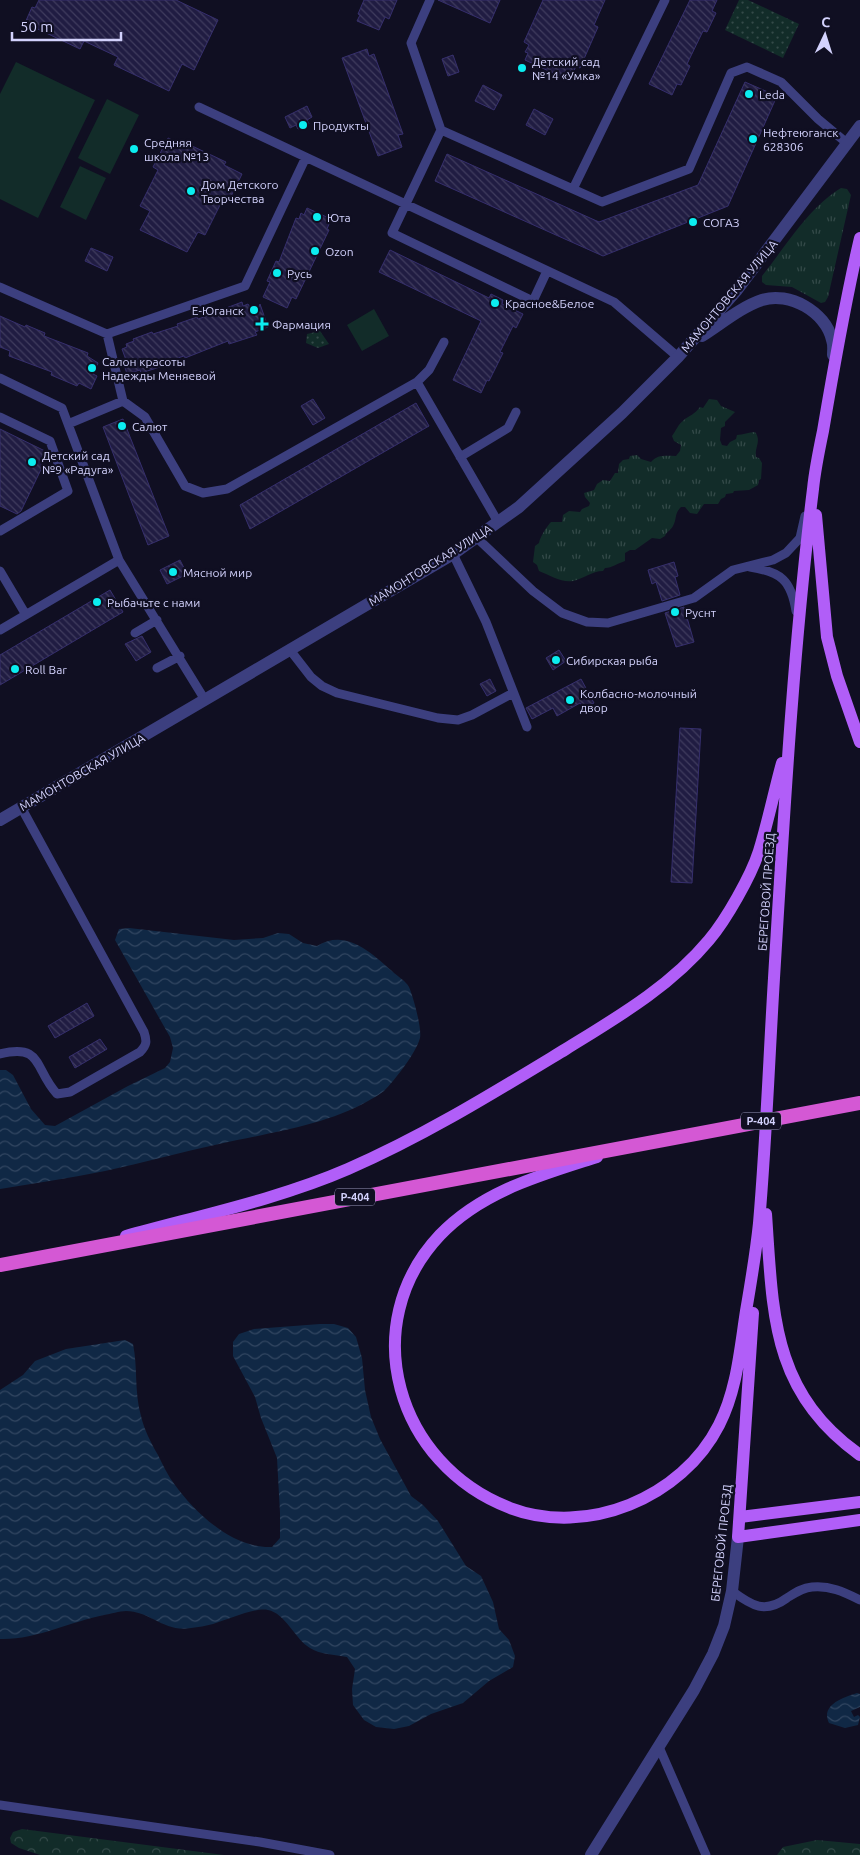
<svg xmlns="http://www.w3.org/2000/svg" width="860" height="1855" font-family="Ubuntu,sans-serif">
<defs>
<pattern id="grass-tufts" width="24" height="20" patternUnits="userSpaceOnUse" patternTransform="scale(1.25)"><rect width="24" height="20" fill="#122c29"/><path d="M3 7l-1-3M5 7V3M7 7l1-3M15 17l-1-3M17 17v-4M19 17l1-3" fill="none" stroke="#344a49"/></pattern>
<pattern id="forest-crowns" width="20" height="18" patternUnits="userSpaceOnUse" patternTransform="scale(1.25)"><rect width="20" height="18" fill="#122c29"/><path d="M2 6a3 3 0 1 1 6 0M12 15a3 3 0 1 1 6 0" fill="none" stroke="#344a49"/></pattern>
<pattern id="park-dots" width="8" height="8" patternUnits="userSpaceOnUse" patternTransform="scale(1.25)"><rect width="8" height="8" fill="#122c29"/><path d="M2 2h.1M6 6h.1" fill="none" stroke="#344a49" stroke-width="1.8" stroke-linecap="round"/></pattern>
<pattern id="water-waves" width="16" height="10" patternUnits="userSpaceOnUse" patternTransform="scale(1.25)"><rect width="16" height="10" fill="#102845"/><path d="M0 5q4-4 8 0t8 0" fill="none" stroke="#324661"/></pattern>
<pattern id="building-back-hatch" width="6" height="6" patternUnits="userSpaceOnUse" patternTransform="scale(1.25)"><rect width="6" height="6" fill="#201c42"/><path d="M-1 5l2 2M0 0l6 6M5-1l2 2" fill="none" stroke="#403c5e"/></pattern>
</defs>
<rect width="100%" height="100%" fill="#100f22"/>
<path fill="url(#grass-tufts)" d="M841,188L847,189L851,195L828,297L825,302L821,303L792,287L766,285L762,282V276C786,246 808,208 841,188Z
M709,399L717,400L721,406L735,412L725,422V426L721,428L720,440L722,445L727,446L730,442L736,439L737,435C743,435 749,432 755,432C762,441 754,448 756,457L759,458L762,463L761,479L759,480L758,485L749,490L734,491L733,493L726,494L725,497L721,499L718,504H704L697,514L690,513L685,507H681C674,514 677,519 673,526C670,531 667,531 665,536L660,539L652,538L635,550H630L625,553V561C618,563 612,568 605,568L603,571C592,571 583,579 573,581C562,583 549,575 539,571L537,565L533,562L535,546L539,543C540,537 547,526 551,522H562L563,515L569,511L580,512L582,509L589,506L590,503L585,497L584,493L594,490L597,484L603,480L610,481L615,473H618L619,464L623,460L629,459L630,456L637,455L641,459L651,462C658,454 666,456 676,456L680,451L681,445L674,441L672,436C676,431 678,424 684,420C690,415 694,415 700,407L703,408Z"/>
<path fill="url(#forest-crowns)" d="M22,1829L224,1855H40L19,1848L11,1843L10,1838L13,1832Z
M817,1840L860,1844V1855H777L783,1847Z"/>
<path fill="url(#park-dots)" d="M739,0H748L799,24L783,58L725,30Z
M320,331L329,344L318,348L306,343L307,334Z"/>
<path fill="#122c29" d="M16,62L95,100L38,218L0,199V94Z
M107,99L139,115L110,174L78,158Z
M80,166L106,178L86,220L60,207Z
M374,309L389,336L362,351L347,325Z"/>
<path fill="url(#water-waves)" d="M129,928L234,940L263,938L278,933L289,934L303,943L317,946C346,928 371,953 392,971C397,976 406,981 409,987C413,996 422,1028 420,1038C416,1053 395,1080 384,1091C379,1095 373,1098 368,1101C324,1126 267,1133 219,1144C181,1152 143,1163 105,1171C70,1178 35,1183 0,1189V1070H6L13,1075L31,1109L45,1125L55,1126L128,1086L165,1068L170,1062L173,1048L170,1037L115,940L119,929Z
M320,1324H334L348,1328L356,1337L362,1358L365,1390L371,1417L380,1439L411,1496L423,1505L438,1521L466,1566L481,1576L493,1602L499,1629L509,1640L515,1656L513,1667L489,1681L463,1703L431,1714L409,1726L394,1729L376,1727L364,1720L353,1705L352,1689L355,1669L347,1657C335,1655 319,1654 310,1648C295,1639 285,1613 268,1610C255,1607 227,1620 213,1624C206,1626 198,1627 191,1628C165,1633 150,1611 126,1611C119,1611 111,1614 104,1615C69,1622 36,1640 0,1639V1390L23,1375L35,1361L66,1349L125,1340L133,1344C138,1368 134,1391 141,1416C144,1429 151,1443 158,1455C163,1465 168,1476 175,1485C196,1514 234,1549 272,1547L280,1538V1513L277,1458L261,1418L255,1397L233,1356V1342L239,1334L254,1329Z
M857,1693L860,1694V1707L851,1711L854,1717L858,1715L860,1717L858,1725L845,1728L829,1723C820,1705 844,1697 857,1693Z"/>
<path fill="url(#building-back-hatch)" stroke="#362f6d" d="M39,0H176L218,20L194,70L182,64L169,91L114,65L118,57L84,41L80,49L25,23L32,7L35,8Z
M364,0H397L389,19L385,17L379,30L357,21L360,15L358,14Z
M438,0H500L490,23Z
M543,0H605L594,25L598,27L580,68L576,66L573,73L570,71L566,79L525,60L528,53L525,52L529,45L524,42Z
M690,0H717L712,11L716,13L707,32L703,31L687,64L690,66L681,85L677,84L672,95L649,84Z
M367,49L369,56L374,54L403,134L398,135L402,147L378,156L342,58Z
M453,55L459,72L448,76L442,59Z
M745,82L777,96L728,206L603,256L435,181L447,154L599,222L698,185Z
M483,85L502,95L494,110L475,101Z
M307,106L312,117L307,120L309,124L298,129L296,125L290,128L285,117Z
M534,109L553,119L545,135L526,125Z
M168,138L189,148L190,145L226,162L224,165L242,174L228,203L222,201L205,235L198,232L187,252L140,230L150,211L140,206L158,170L153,167Z
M307,208L331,219L327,229L329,230L296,299L292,297L287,308L263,297L270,282L267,281L276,261L279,262L296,218L299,219L301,213L304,215Z
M91,248L113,257L107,271L85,261Z
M390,250L489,298L491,294L503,300L502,304L523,314L516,328L513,326L500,352L503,353L489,381L487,380L481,393L453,380L481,321L379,272Z
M242,302L243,306L248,304L255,316L260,304L268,327L255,332L257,335L229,344L228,341L185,358L184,356L159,364L160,367L141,373L140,370L127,374L123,361L126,360L122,349L127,347L126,344L134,341L133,339L152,332L153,334L178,326L177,324L197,317L198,319L222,311L221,310Z
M0,316L25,327L26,325L45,333L44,336L88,353L87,356L98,363L93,374L97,376L91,389L79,383L77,386L51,375L52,372L9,356L10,351L0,347Z
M313,399L325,418L313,425L301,406Z
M416,403L429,426L250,529L240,505Z
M123,419L169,536L148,545L103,427Z
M0,429L47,452L48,455L21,511L17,514L0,506Z
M180,560L187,574L167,584L160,570Z
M674,562L678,576L675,577L680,595L662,601L656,582L652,584L648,570Z
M110,590L123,612L0,685V655Z
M684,607L694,642L676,647L665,613Z
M142,636L151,652L136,661L125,644Z
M559,650L566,661L553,670L546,658Z
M490,679L496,691L487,696L480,684Z
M581,679L594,703L583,708L580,703L557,716L553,708L532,719L526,708Z
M680,728L701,729L692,883L671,882Z
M87,1003L94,1016L55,1038L48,1026Z
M100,1039L107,1049L75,1068L69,1057Z"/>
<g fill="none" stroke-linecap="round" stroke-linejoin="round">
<path stroke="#3c3f7f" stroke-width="9" d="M430,0L411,43L441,130L602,202L689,169L731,73L747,67L781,82L818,119L848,144
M199,107L614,302L678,357
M441,130L392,233L533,301L547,271
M573,189L665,0
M0,287L107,334L245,286L306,157
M107,334L123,401
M0,378L62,408L119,560
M417,382L429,370L444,342
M0,417L50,441L68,491L0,531
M68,424L123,401L145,417L185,486L203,493L227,489L417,382L498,522
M460,457L508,428L516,412
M477,538L533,591L562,613L587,622L608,623L694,598L733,570L773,560L786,553L800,538L805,516
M453,554L486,622L527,727
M750,567C781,572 791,580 796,611
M0,571L26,615
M0,630L119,560L205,700
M135,633L157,620
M290,650L311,677L322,686L337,693L438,718L458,720L472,715L513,693
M157,668L180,656
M0,1054C43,1043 34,1069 57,1094L70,1092L140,1052C147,1045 147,1041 144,1032L21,807
M732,1591C752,1606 765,1614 787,1598C795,1593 802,1588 812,1587C829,1585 844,1592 860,1600
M659,1747L706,1855
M0,1805L260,1842L330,1855"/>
<path stroke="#3c3f7f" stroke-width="12" d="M591,1855L694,1690L713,1654L724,1626L732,1591L738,1537"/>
<path stroke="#3c3f7f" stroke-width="12" d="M702,336C721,324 741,307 762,300C789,291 826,312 832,340C834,345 833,350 833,355
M0,820L453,554L519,507L622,413L678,357L737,290L860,126"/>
<path stroke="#b15ef8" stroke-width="12" d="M816,515L827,637L837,676L860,742
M597,1157C541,1175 482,1191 440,1235C355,1325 397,1465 510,1508C587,1537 682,1498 719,1425C737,1390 740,1349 746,1311C751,1282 756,1252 759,1223C766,1142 769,1060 774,978C784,815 793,651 813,489C815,469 819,450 823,431C834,366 845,302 860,238
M766,1214C773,1313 771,1392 860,1455
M126,1236C198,1216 279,1199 348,1169C424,1136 495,1092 566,1049C616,1018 670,987 709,940C726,920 751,876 759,851C768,822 774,792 782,763
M753,1313L738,1537L860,1520
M740,1517L860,1502"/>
<path stroke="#d458d4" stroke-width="14" d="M0,1265L860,1103"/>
</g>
<g fill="#0bedf0" stroke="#100f22" stroke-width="2">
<circle cx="522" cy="68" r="5"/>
<circle cx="749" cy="94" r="5"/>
<circle cx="303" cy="125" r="5"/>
<circle cx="753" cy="139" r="5"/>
<circle cx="134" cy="149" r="5"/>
<circle cx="191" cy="191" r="5"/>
<circle cx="317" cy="217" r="5"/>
<circle cx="693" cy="222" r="5"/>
<circle cx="315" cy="251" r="5"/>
<circle cx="277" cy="273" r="5"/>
<circle cx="495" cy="303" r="5"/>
<circle cx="254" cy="310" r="5"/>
<path d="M259.5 316.5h5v5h5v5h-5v5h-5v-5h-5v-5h5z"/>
<circle cx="92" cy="368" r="5"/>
<circle cx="122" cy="426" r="5"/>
<circle cx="32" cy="462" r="5"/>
<circle cx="173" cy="572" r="5"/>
<circle cx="97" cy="602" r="5"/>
<circle cx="675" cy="612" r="5"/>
<circle cx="556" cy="660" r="5"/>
<circle cx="15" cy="669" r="5"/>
<circle cx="570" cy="700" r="5"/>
</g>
<g text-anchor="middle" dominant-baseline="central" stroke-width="4.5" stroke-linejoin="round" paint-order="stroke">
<g fill="#100f22" stroke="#9898bb" stroke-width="1">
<rect x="741" y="1112.5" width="40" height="17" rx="4"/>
<rect x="335" y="1188.5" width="40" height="17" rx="4"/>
</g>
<g font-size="11" font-weight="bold" fill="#d3d2fd">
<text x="761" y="1121">Р-404</text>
<text x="355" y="1197">Р-404</text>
</g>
<g font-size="12" fill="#d3d2fd" stroke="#100f22" text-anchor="start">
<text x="532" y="61">Детский сад<tspan x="532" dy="14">№14 «Умка»</tspan></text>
<text x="759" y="94">Leda</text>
<text x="313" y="125">Продукты</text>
<text x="763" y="132">Нефтеюганск<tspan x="763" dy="14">628306</tspan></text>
<text x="144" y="142">Средняя<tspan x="144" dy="14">школа №13</tspan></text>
<text x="201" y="184">Дом Детского<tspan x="201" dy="14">Творчества</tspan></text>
<text x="327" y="217">Юта</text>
<text x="703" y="222">СОГАЗ</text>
<text x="325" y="251">Ozon</text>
<text x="287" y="273">Русь</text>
<text x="505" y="303">Красное&amp;Белое</text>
<text x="244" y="310" text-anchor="end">Е-Юганск</text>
<text x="272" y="324">Фармация</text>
<text x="102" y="361">Салон красоты<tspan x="102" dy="14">Надежды Меняевой</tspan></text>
<text x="132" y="426">Салют</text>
<text x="42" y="455">Детский сад<tspan x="42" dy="14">№9 «Радуга»</tspan></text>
<text x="183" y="572">Мясной мир</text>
<text x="107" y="602">Рыбачьте с нами</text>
<text x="685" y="612">Руснт</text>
<text x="566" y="660">Сибирская рыба</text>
<text x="25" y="669">Roll Bar</text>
<text x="580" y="693">Колбасно-молочный<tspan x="580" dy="14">двор</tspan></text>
</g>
<g font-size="12" fill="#d3d2fd" stroke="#100f22">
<text transform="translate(729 296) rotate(-50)">МАМОНТОВСКАЯ УЛИЦА</text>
<text transform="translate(430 565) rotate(-32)">МАМОНТОВСКАЯ УЛИЦА</text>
<text transform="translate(82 772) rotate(-30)">МАМОНТОВСКАЯ УЛИЦА</text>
<text transform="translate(766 892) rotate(-86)">БЕРЕГОВОЙ ПРОЕЗД</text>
<text transform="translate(721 1543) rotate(-84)">БЕРЕГОВОЙ ПРОЕЗД</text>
</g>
</g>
<g transform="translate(825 35) rotate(4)" stroke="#100f22" stroke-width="4" paint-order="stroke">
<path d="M0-4L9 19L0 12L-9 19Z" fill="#d3d2fd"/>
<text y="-8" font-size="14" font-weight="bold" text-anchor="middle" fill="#d3d2fd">С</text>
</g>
<path d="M12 32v8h109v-8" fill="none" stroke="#d3d2fd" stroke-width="2.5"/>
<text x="20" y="32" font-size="15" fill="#d3d2fd" stroke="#100f22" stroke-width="4" paint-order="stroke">50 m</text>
</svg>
